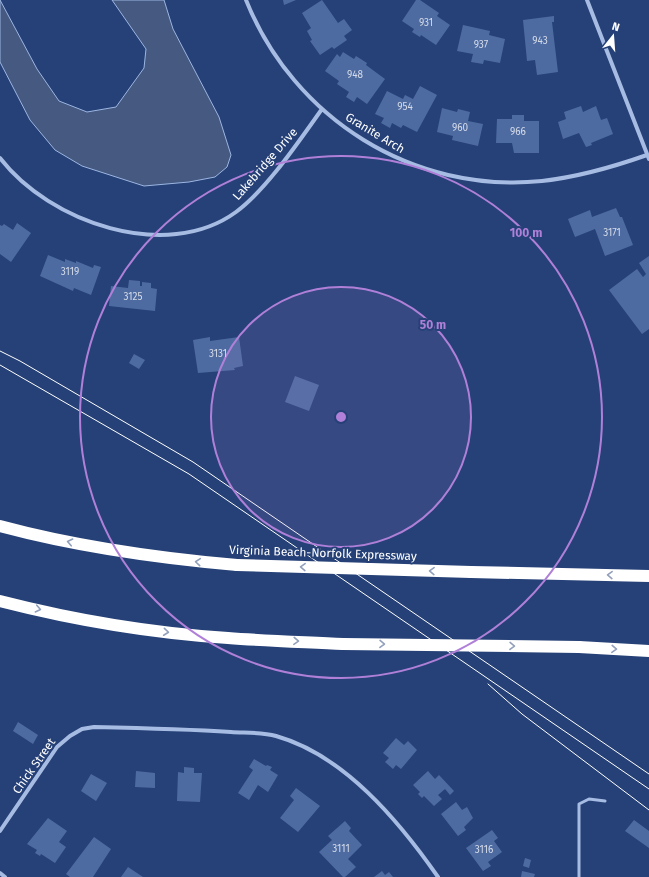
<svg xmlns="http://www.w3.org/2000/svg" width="649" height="877" font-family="'Fira Sans',sans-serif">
<rect width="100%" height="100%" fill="#264177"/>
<path fill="#455981" stroke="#9cb6e3" d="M0,0L37,69L59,101L87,112L116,107L144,68L146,49L112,0H164L173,29L219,117L231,155L227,167L215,177L189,182L144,186L82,166L55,150L30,120L0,62Z"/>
<path fill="#4e6ba1" d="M283,0H296L284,5Z
M322,0L338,23L344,19L352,30L344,36L347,40L334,49L332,47L320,55L310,41L312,40L307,31L311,28L302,13Z
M416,0H420L439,13L437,16L450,25L436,45L421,35L420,37L412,32L414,29L402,21Z
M554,16V22H552L558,72L537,75L535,60L527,61L523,20Z
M463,25L490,31L489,35L505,39L500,63L484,60L483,64L471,62L473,54L457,51Z
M343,52L354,59L356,56L367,63L366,65L385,79L367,104L357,97L354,102L346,97L349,92L337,84L339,81L325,71L337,54L340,57Z
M420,86L437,95L417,132L403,125L401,128L392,123L390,128L381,123L384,118L375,114L387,91L403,99L405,95L413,99Z
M581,106L583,112L596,106L601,120L607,118L613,134L591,143L592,145L586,147L579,133L563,139L558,122L566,119L564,112Z
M442,108L457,112L458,109L470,112L468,121L483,124L478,146L452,140L453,136L437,132Z
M512,115H524V121H539V153H514L512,143H496L497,119H512Z
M616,208L620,217H622L633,245L605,256L595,229L575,237L568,219L590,210L592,217Z
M17,223L31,233L11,262L0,254V225L2,226L4,224L13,230Z
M48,255L65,262V259L76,263V261L93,268L94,265L101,267L91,295L74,288L73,291L40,276Z
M649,256V329L642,334L609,290L637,269L643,277L646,274L639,263Z
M129,280L140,281V286H142V282L151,283V288L157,289L155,311L109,306L111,286L128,288Z
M210,337V341L239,337L243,366L234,368L235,370L198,373L193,340Z
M134,354L145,360L139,369L129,363Z
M295,376L319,385L309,411L285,402Z
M18,722L38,735L33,744L13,731Z
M396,738L404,745L408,741L417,750L401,769L396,765L393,769L385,762L389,758L383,753Z
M254,759L266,766L267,765L272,767L270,770L278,775L268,792L258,785L249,800L238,793L253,770L249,767Z
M184,767L194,768V773H202L200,802L177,801L178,772L184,773Z
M136,771L155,773V788L135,787Z
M428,771L435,779L439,775L454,791L450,795L445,789L438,795L442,799L434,806L424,796L422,798L418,794L420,792L413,785Z
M91,774L107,783L96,801L81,791Z
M296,788L320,806L298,832L280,818L294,800L290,796Z
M456,802L462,810L467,807L473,818L464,827L466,830L458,836L441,814Z
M48,818L67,831L59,842L66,847L55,863L41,854L40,856L35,853L37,850L27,844Z
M634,820L649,831V848L625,831Z
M345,821L351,828L349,831L362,845L348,859L356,867L345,877H343L319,852L332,840L328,836Z
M492,830L498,838L494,841L502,852L488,862L491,866L483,871L466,848Z
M94,837L111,849L93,877H70L66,874Z
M525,858L531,860L529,868L523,866Z
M128,867L143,877H121Z
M382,871L385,875L389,872L393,877H374Z
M522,871L535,874L534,877H521Z"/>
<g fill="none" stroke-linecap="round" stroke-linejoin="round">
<path stroke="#a7bce3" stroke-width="3" d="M579,877V804L589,799L605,801"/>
<path stroke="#a7bce3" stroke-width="4" d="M246,0C294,119 413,194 542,181C578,177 613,167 647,155
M587,0L649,159
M0,158C49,222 166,263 236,212C267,189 299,141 322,109
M0,831L57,747L70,736L82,729L94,727C140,728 185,729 231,732C245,733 262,732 276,736C344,755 399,821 438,877
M0,873L5,877"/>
<path stroke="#fff" stroke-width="12" d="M0,526C78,547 157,558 237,565
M471,572L649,576
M0,601C74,620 152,633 228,638C266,641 304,642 343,644
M579,647L649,651"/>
<path stroke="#fff" stroke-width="1" d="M0,351L20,361L193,462L649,774
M0,365L189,474L649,789
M488,684L522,714L649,810"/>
<path stroke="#fff" stroke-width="12" d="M237,565L471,572
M343,644L579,647"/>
</g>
<defs><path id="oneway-chevron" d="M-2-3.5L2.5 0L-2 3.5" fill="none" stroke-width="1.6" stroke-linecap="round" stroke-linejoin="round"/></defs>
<g stroke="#92a0bb">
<use href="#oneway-chevron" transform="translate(70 542) rotate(-168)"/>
<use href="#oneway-chevron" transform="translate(198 562) rotate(-175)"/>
<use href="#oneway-chevron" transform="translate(303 567) rotate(-178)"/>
<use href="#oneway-chevron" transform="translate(432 571) rotate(-178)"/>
<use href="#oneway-chevron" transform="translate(610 575) rotate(-178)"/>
<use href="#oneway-chevron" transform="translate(38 609) rotate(12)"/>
<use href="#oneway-chevron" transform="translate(166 632) rotate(6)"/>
<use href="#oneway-chevron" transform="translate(296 641) rotate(3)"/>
<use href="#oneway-chevron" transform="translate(382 644) rotate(1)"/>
<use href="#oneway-chevron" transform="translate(512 646) rotate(1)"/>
<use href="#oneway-chevron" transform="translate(614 649) rotate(3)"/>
</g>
<circle cx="341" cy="417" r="130" fill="#b080d9" fill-opacity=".12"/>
<g fill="none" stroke="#b080d9" stroke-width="2">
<circle cx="341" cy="417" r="130"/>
<circle cx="341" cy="417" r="261"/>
</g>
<g text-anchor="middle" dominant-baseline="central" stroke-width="4" stroke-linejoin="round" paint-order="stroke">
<g font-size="10" fill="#d3dae8">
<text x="426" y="23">931</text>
<text x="540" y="41">943</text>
<text x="481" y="45">937</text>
<text x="355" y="75">948</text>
<text x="405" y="107">954</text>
<text x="460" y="128">960</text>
<text x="518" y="132">966</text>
<text x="612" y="233">3171</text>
<text x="70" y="272">3119</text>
<text x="133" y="297">3125</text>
<text x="218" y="354">3131</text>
<text x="341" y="849">3111</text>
<text x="484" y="850">3116</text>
</g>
<g font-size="12" fill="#fff" stroke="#264177">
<text transform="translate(375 133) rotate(31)">Granite Arch</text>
<text transform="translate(265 164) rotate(-49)">Lakebridge Drive</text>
<text transform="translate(323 553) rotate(2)">Virginia Beach-Norfolk Expressway</text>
<text transform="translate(34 766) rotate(-55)">Chick Street</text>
</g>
</g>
<circle cx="341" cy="417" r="6" fill="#b080d9" stroke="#264177" stroke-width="2"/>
<g font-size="12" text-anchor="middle" font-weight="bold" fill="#b080d9" stroke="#264177" stroke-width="4" stroke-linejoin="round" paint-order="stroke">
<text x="526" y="237">100 m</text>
<text x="433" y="329">50 m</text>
</g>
<g transform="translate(613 36) rotate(17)" stroke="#264177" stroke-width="3" paint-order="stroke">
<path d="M0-3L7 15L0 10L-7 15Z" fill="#ffffff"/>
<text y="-6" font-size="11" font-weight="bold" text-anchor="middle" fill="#ffffff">N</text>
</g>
</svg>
